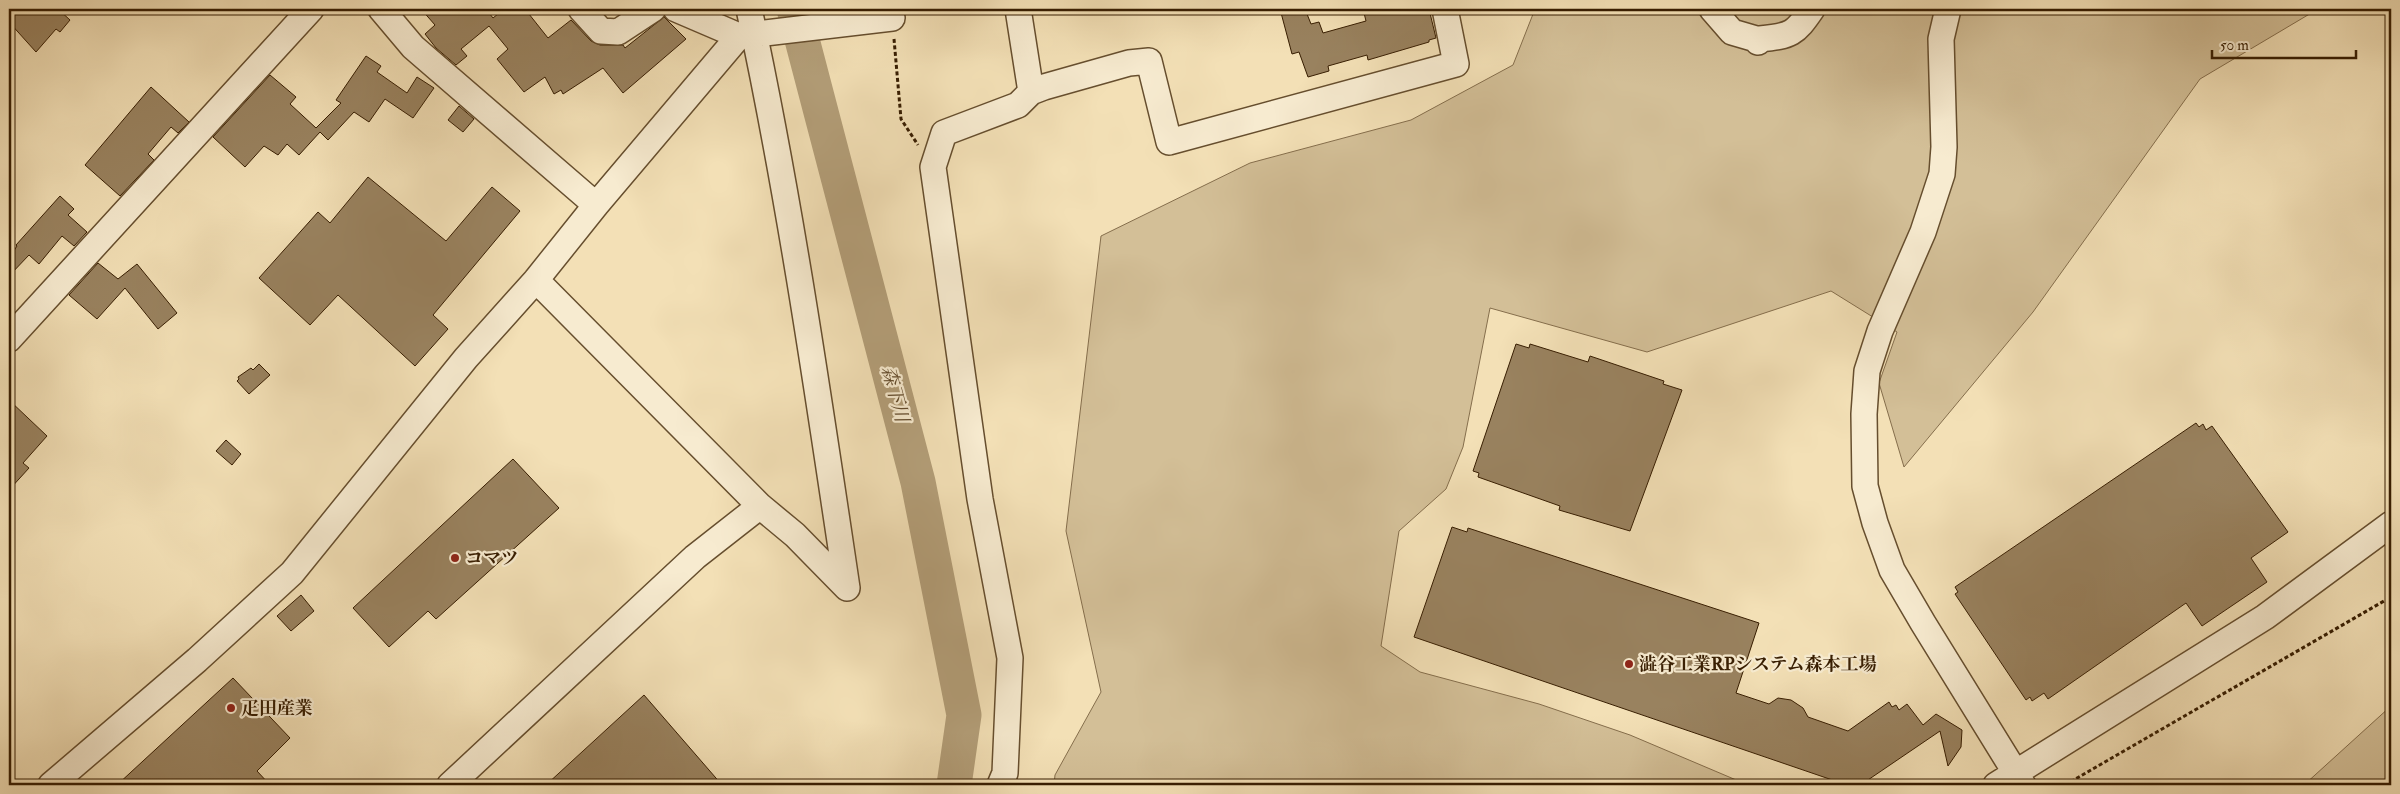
<svg xmlns="http://www.w3.org/2000/svg" width="2400" height="794" font-family="'IM FELL Double Pica','Noto Serif JP',serif">
<rect width="100%" height="100%" fill="#f3e0b6"/>
<filter id="stains"><feTurbulence type="fractalNoise" baseFrequency=".004" numOctaves="4"/><feColorMatrix values="0 0 0 0 .2 0 0 0 0 .09 0 0 0 0 .02 0 0 0 .5 -.17"/></filter>
<radialGradient id="worn" r=".72"><stop offset=".6" stop-color="#630" stop-opacity="0"/><stop offset="1" stop-color="#630" stop-opacity=".3"/></radialGradient>
<path fill="#d3bf97" stroke="#856e4c" d="M1535,9H2318L2200,79L2033,312L1904,467L1879,383L1897,332L1831,291L1647,352L1490,308L1463,447L1446,489L1399,531L1381,646L1420,672L1539,704L1630,735L1748,785H1054L1055,775L1101,692L1066,531L1101,236L1250,163L1411,120L1513,65Z
M2391,706V785H2304Z"/>
<g fill="none" stroke-linecap="round" stroke-linejoin="round">
<path stroke="#b39e78" stroke-width="35" d="M794,9L918,482L964,715L954,785"/>
</g>
<path fill="#99825f" stroke="#371d01" d="M9,9H58L70,20L60,32L56,29L36,52L9,22Z
M421,9H486L493,18L504,9H525L548,38L571,20L591,41L600,45H623L625,48L664,17L686,39L623,93L603,68L563,94L561,90L554,94L545,77L524,92L497,59L508,49L489,26L461,49L467,56L456,65L436,48L425,34L435,25Z
M1280,9H1305L1311,24L1319,22L1323,33L1366,21L1363,9H1429L1436,38L1429,40V42L1368,60L1367,55L1328,66L1329,71L1308,77L1299,52L1292,54Z
M366,56L381,66L377,72L407,93L417,77L434,88L413,118L385,99L369,122L354,112L328,140L320,132L299,155L287,144L278,155L264,146L245,167L213,137L270,75L296,97L290,104L316,128L341,103L336,100Z
M151,87L189,122L178,133L171,127L148,154L154,160L120,196L85,165Z
M459,106L474,119L463,132L448,120Z
M368,177L446,241L492,187L520,211L433,315L448,329L415,366L338,295L310,325L259,278L318,212L330,223Z
M60,196L74,209L68,215L87,232L74,246L62,236L39,264L29,255L9,276V258L17,246L16,245Z
M98,263L118,279L137,264L177,313L158,329L125,288L97,319L69,295Z
M1516,344L1529,348L1530,344L1588,362L1590,356L1664,381L1663,384L1682,390L1630,531L1559,510L1560,506L1478,477L1479,473L1473,471Z
M259,364L270,375L249,394L237,381L239,379L238,377L251,368L253,370Z
M9,400L47,436L23,463L29,468L9,490Z
M2196,423L2199,427L2203,424L2206,430L2212,426L2288,532L2251,558L2267,582L2202,626L2186,603L2048,699L2044,693L2032,701L2030,697L2026,700L1955,594L1958,592L1955,587Z
M226,440L241,454L232,465L216,451Z
M513,459L559,508L436,619L428,611L389,647L353,608Z
M1452,527L1467,532L1468,528L1759,623L1736,693L1769,704L1778,698L1791,700L1803,708L1808,717L1848,731L1889,702L1892,707L1896,705L1899,710L1907,704L1923,725L1936,714L1962,730L1961,747L1948,766L1940,731L1862,784L1854,781L1847,785L1414,637Z
M301,595L314,611L291,631L277,616Z
M233,678L290,738L257,771L270,785H117Z
M644,695L722,785H546Z"/>
<g fill="none" stroke-linecap="round" stroke-linejoin="round">
<defs>
<path id="minor" d="M381,9L413,47L596,205
M581,9L601,31L618,32L653,9
M676,9L739,36L892,18
M749,9C790,200 818,394 847,588
M1018,9L1031,92
M1712,9L1732,32L1756,39L1758,42L1760,39C1791,36 1795,34 1812,9
M1948,9L1941,39L1944,147L1942,174L1923,232L1880,331L1867,371L1864,414L1865,486L1875,523L1892,570L1923,623L2023,785
M9,339L311,9
M760,506L795,535L847,588
M51,785L197,660L292,573L466,358L536,280L596,205L739,36
M450,785L695,557L760,506L536,280
M1000,785L1005,773L1010,658L980,499L933,167L944,133L1018,105L1031,92L1044,87L1129,63L1149,61L1169,142L1456,64L1445,9
M1996,785L2265,617L2391,524"/>
</defs>
<use href="#minor" stroke="#664e2e" stroke-width="28"/>
<path stroke="#371d01" stroke-width="3" stroke-dasharray="4 2.5" stroke-linecap="butt" d="M894,39L901,119L918,145
M2065,785L2391,597"/>
<use href="#minor" stroke="#f7ebd0" stroke-width="25"/>
</g>
<g fill="#8f2418" stroke="#f7ebd0" stroke-width="2">
<circle cx="455" cy="558" r="5"/>
<circle cx="1629" cy="664" r="5"/>
<circle cx="231" cy="708" r="5"/>
</g>
<g text-anchor="middle" dominant-baseline="central" stroke-width="4.5" stroke-linejoin="round" paint-order="stroke">
<g font-size="18" font-weight="bold" fill="#371d01" stroke="#f7ebd0" text-anchor="start">
<text x="465" y="558">コマツ</text>
<text x="1639" y="664">澁谷工業RPシステム森本工場</text>
<text x="241" y="708">疋田産業</text>
</g>
<g font-size="19" font-style="italic" fill="#624a2b" stroke="#f7ebd0">
<text transform="translate(895 394) rotate(75)">森下川</text>
</g>
</g>
<rect width="2400" height="794" fill="none" stroke="#f3e0b6" stroke-width="30"/>
<rect x="10" y="10" width="2380" height="774" fill="none" stroke="#371d01" stroke-width="2.5"/>
<rect x="15" y="15" width="2370" height="764" fill="none" stroke="#371d01"/>
<path d="M2212 50v8h144v-8" fill="none" stroke="#371d01" stroke-width="2.5"/>
<text x="2220" y="50" font-size="15" fill="#371d01" stroke="#f7ebd0" stroke-width="4" paint-order="stroke">50 m</text>
<rect width="100%" height="100%" filter="url(#stains)"/>
<rect width="100%" height="100%" fill="url(#worn)"/>
</svg>
